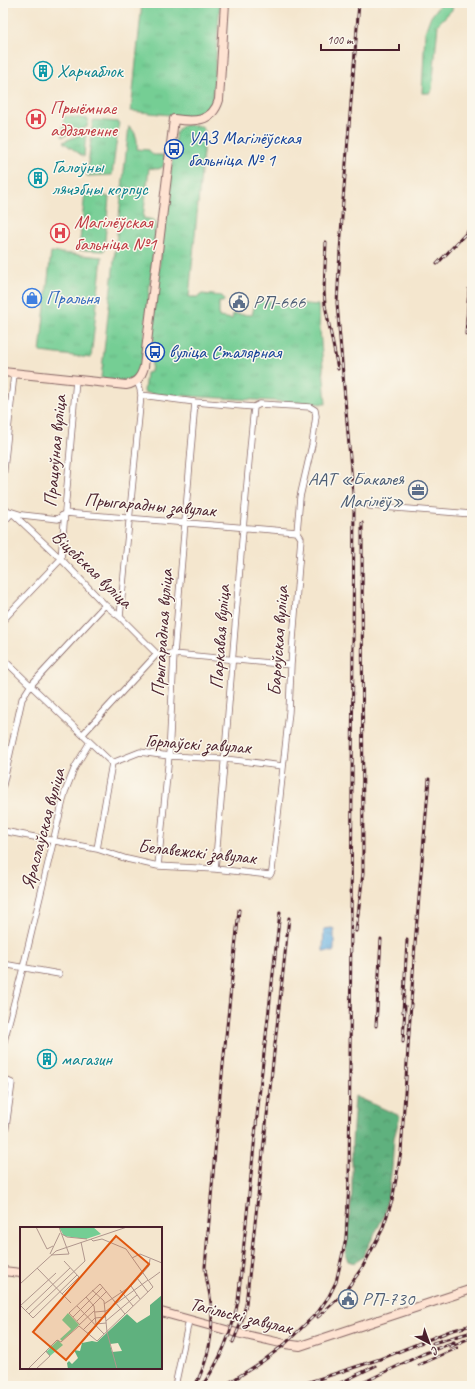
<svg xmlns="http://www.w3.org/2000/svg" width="475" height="1389" font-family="Caveat,sans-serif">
<defs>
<pattern id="grass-tufts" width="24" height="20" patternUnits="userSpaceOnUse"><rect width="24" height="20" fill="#74ce94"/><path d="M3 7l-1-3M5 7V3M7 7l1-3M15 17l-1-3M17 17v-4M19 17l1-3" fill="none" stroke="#66b080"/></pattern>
<pattern id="forest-crowns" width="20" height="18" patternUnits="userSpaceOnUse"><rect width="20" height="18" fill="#5fb17e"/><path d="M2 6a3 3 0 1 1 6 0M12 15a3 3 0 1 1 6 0" fill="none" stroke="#508f67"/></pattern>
<pattern id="water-ripples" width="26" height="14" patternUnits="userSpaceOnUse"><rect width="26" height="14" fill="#6bb2e2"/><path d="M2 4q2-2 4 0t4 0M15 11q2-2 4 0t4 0" fill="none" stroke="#5a90b7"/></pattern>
</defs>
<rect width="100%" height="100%" fill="#fbf7ec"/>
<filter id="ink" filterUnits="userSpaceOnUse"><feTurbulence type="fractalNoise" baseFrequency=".025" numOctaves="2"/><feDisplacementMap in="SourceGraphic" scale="8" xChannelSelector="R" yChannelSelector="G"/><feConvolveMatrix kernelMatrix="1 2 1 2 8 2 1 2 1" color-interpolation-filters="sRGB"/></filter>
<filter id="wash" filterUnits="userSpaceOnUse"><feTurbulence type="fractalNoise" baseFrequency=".012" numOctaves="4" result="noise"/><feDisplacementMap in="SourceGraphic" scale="16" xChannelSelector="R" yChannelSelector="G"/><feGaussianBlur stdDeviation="0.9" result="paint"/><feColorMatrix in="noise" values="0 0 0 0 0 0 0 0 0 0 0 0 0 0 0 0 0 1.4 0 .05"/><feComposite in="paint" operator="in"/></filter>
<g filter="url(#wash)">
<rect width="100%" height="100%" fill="#f4e6ce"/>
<path fill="url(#grass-tufts)" stroke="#5f7660" d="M142,3H220L212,107L202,115L189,117L131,111Z
M441,3H453L452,10L438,24L432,90L430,93H422L425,32L430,18Z
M64,116L88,119L87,127L62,137Z
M93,120L119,122L112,175L87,176Z
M185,125L201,126L205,131L189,297H198L202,294L222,296L224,300L223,302H219V317L232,319L233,314L252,315L256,300L318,305L326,404L152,394L144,392L146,373L151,372L154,343L151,334L173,154H177V147L175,144C175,135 175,129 185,125Z
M129,126C136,132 138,140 137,149L149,150L153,155H162L165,157L163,167L158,169L149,168L143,218L154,220L156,224V228L141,367C131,387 120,381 101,378Z
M86,132L84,157L63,142Z
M85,192L109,197L104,251L79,250Z
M51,252L102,257L91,358L40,352Z"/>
<path fill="url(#forest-crowns)" stroke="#546854" d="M355,1096L400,1116L394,1138L392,1168L385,1214L362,1258L354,1263L348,1261L345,1253L352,1193V1143Z"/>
<path fill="url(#water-ripples)" stroke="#5a6886" d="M332,928L334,929V950L333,952L323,951L324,929Z"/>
</g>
<g filter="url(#ink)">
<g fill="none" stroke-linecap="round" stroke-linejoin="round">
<defs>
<path id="street" d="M3,479L14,374
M370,506L472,514
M3,509L22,515L58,519L65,513L297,532
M3,523L12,513L61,559L105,605L120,617L157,654H174L291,665
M120,617L141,395L140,389L137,381
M3,620L61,559L76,380
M3,659L112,763
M83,734L157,654
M112,763L140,752L169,756L225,759L283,766
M3,785L22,699L31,685L105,605
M3,831L97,849L127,859L158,866L215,869L270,875L272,871L289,712L291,665L301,538L297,532L300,497L312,445L316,416L315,410L310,407L260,404L254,407L195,402L141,395
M97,849L112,763
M158,866L169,756L174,654L195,402
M215,869C229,715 239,561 254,407
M3,964L59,974
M3,1045L23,968L65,792L75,767L90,742
M3,1079L12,1083L3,1149
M175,1386L189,1320"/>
<path id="secondary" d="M3,372L126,385C137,383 141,377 144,367L174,119C193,122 212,123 219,100L225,3
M3,1271L21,1273
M161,1312L237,1333L285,1344L300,1346L472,1289"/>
</defs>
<use href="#street" stroke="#866564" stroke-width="7"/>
<use href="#secondary" stroke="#866564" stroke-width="10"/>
<use href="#street" stroke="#fff" stroke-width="5.5"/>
<use href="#secondary" stroke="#fee3d2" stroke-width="8"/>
<defs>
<path id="rail" d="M326,242L324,290L325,305L338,369
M437,264L472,227
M466,334L469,289
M356,931L363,873L362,523
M403,1012L407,940
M376,1026L381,939
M403,1042L405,1006
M318,1317L344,1293L362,1268L382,1230L392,1201L401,1152L415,944L429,779
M233,1342L242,1320L246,1304L289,918
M433,1343L472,1332
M450,1347L472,1337
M419,1365L457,1348
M195,1386C208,1361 214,1332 211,1304C210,1292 206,1280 205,1267L220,1094L239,910
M202,1386C221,1360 232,1332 238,1301L259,1097L280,912
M224,1386L263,1361L285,1344L318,1312L329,1296L336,1282L346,1239L349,1181L350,1060L354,506L337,303L343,200L359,3
M297,1386L380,1359L450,1331L472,1325
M334,1386L375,1366
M356,1386L423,1354L454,1342
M471,1386L472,1385"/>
</defs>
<use href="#rail" stroke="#4a1f2b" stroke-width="3"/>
<use href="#rail" stroke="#fbf7ec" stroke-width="1.5" stroke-dasharray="4.5" stroke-linecap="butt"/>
</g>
</g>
<defs>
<symbol id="building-ring" viewBox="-11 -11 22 22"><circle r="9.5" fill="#fbf7ec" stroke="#0f9aa8" stroke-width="1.5"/><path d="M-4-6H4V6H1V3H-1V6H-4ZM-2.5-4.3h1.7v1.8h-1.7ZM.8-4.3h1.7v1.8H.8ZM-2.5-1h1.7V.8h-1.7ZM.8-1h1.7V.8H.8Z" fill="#0f9aa8"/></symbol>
<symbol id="hospital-ring" viewBox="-11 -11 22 22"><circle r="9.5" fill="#fbf7ec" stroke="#e0444e" stroke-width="1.5"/><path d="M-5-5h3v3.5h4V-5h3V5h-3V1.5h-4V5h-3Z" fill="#e0444e"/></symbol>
<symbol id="bus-ring" viewBox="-11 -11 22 22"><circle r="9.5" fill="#fbf7ec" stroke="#1a4fb4" stroke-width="1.5"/><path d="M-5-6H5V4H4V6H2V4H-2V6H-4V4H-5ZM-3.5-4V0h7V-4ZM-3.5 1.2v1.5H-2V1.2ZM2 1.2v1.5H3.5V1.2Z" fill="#1a4fb4"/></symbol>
<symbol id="shop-ring" viewBox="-11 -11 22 22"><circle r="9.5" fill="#fbf7ec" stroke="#3f7fe0" stroke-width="1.5"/><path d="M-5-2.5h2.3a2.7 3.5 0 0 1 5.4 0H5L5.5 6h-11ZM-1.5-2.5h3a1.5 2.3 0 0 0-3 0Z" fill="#3f7fe0"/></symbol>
<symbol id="civic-ring" viewBox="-11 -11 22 22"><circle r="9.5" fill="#fbf7ec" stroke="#5c6f8a" stroke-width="1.5"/><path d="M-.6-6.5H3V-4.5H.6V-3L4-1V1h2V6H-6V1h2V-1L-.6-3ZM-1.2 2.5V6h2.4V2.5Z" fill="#5c6f8a"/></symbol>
<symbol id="office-ring" viewBox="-11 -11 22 22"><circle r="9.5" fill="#fbf7ec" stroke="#5c6f8a" stroke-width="1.5"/><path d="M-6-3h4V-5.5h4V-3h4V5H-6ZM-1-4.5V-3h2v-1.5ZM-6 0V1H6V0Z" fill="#5c6f8a"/></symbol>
</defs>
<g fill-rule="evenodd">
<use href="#building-ring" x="32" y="60" width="22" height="22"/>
<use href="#hospital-ring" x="25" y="108" width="22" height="22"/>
<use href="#bus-ring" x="163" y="138" width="22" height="22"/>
<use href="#building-ring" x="27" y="167" width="22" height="22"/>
<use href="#hospital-ring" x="49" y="222" width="22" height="22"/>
<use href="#shop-ring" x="21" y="287" width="22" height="22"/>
<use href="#civic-ring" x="228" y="291" width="22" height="22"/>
<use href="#bus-ring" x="144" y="341" width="22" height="22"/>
<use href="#office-ring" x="407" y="479" width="22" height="22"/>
<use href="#building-ring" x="36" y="1048" width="22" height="22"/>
<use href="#civic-ring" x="337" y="1288" width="22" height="22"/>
</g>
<g text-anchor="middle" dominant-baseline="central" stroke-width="3" stroke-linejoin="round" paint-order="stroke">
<g font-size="19" fill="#0d838f" stroke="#fbf7ec" text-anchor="start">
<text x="57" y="71">Харчаблок</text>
<text x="52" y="167">Галоўны<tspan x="52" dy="22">лячэбны корпус</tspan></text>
<text x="61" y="1059">магазин</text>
</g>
<g font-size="19" fill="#be3a42" stroke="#fbf7ec" text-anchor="start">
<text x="50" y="108">Прыёмнае<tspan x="50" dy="22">аддзяленне</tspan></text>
<text x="74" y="222">Магілёўская<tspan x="74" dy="22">бальніца №1</tspan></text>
</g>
<g font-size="19" fill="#164399" stroke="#fbf7ec" text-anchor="start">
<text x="188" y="138">УАЗ Магілёўская<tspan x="188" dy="22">бальніца № 1</tspan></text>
<text x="169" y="352">вуліца Сталярная</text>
</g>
<g font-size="19" fill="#366cbe" stroke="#fbf7ec" text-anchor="start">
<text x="46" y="298">Пральня</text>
</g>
<g font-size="19" fill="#4e5e75" stroke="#fbf7ec" text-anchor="start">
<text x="253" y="302">РП-666</text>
<text x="404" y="479" text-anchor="end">ААТ «Бакалея<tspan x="404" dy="22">Магілёў»</tspan></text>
<text x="362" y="1299">РП-730</text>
</g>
<g font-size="19" fill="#4a1f2b" stroke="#fbf7ec">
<text transform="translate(55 451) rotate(-85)">Працоўная вуліца</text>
<text transform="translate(150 505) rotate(5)">Прыгарадны завулак</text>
<text transform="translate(92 569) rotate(44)">Віцебская вуліца</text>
<text transform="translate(162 633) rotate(-86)">Прыгарадная вуліца</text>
<text transform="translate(220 637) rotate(-86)">Паркавая вуліца</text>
<text transform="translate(278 641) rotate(-86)">Бароўская вуліца</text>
<text transform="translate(198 744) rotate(4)">Горлаўскі завулак</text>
<text transform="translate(43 829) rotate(-75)">Яраслаўская вуліца</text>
<text transform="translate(197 852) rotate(6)">Белавежскі завулак</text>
<text transform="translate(241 1316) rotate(14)">Тагільскі завулак</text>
</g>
</g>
<g transform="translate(20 1227)">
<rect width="142" height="142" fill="#f4e6ce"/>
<path d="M39,0H73L81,7L66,12L44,9ZM48,86L59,98L42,114L40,112L51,102L42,93ZM38,113L43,118L30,129L26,125Z" fill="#74ce94"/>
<path d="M142,68V142H48L47,136L49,134L52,137L58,131L54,123L60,124L62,116L72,114L77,115L107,87L117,96L130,88V78ZM98,116L102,124L92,125L90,117Z" fill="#5fb17e" fill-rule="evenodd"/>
<path fill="none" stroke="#b0968d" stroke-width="1" d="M16,0L27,22L33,19M42,7L47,10L67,12M30,27L40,6M31,28L49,27L39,0M112,31L120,27L142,36M17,41L51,76M117,51L128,65M129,53L140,45M0,57L36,24L107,0M111,59L120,72M72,63L84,74L87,105L97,142M100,63L113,79M42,67L59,50L44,34M66,70L74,79L76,97L86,96M84,77L111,59L129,39L130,32M0,79L36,46M1,79L13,91L57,48M57,79L84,107M6,83L50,41M75,85L86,84L128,53M9,87L65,34L61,15M53,90L83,60M57,94L87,64M86,94L117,68M59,98L74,84M60,98L49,86L80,57L105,87M63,103L75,91L85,90M67,107L76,98M8,142L37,113L41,115L59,99L77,114L133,60L106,22L82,12L73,14L71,12M16,142L30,129L26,124"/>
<path fill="#e0560e" fill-opacity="0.15" stroke="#e0560e" stroke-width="2" d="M96,9L129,37L46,133L13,105Z"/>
<rect width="142" height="142" fill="none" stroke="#4a1f2b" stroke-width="2"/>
</g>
<rect width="475" height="1389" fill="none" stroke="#fbf7ec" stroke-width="16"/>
<g transform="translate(429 1343) rotate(139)" stroke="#fbf7ec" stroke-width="3" paint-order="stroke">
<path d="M0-3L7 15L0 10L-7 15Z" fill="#4a1f2b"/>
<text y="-6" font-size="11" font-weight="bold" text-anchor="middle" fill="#4a1f2b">С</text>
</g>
<path d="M321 44v6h78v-6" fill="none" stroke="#4a1f2b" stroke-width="2"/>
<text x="327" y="44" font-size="12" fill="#4a1f2b" stroke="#fbf7ec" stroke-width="3" paint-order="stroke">100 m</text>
</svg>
